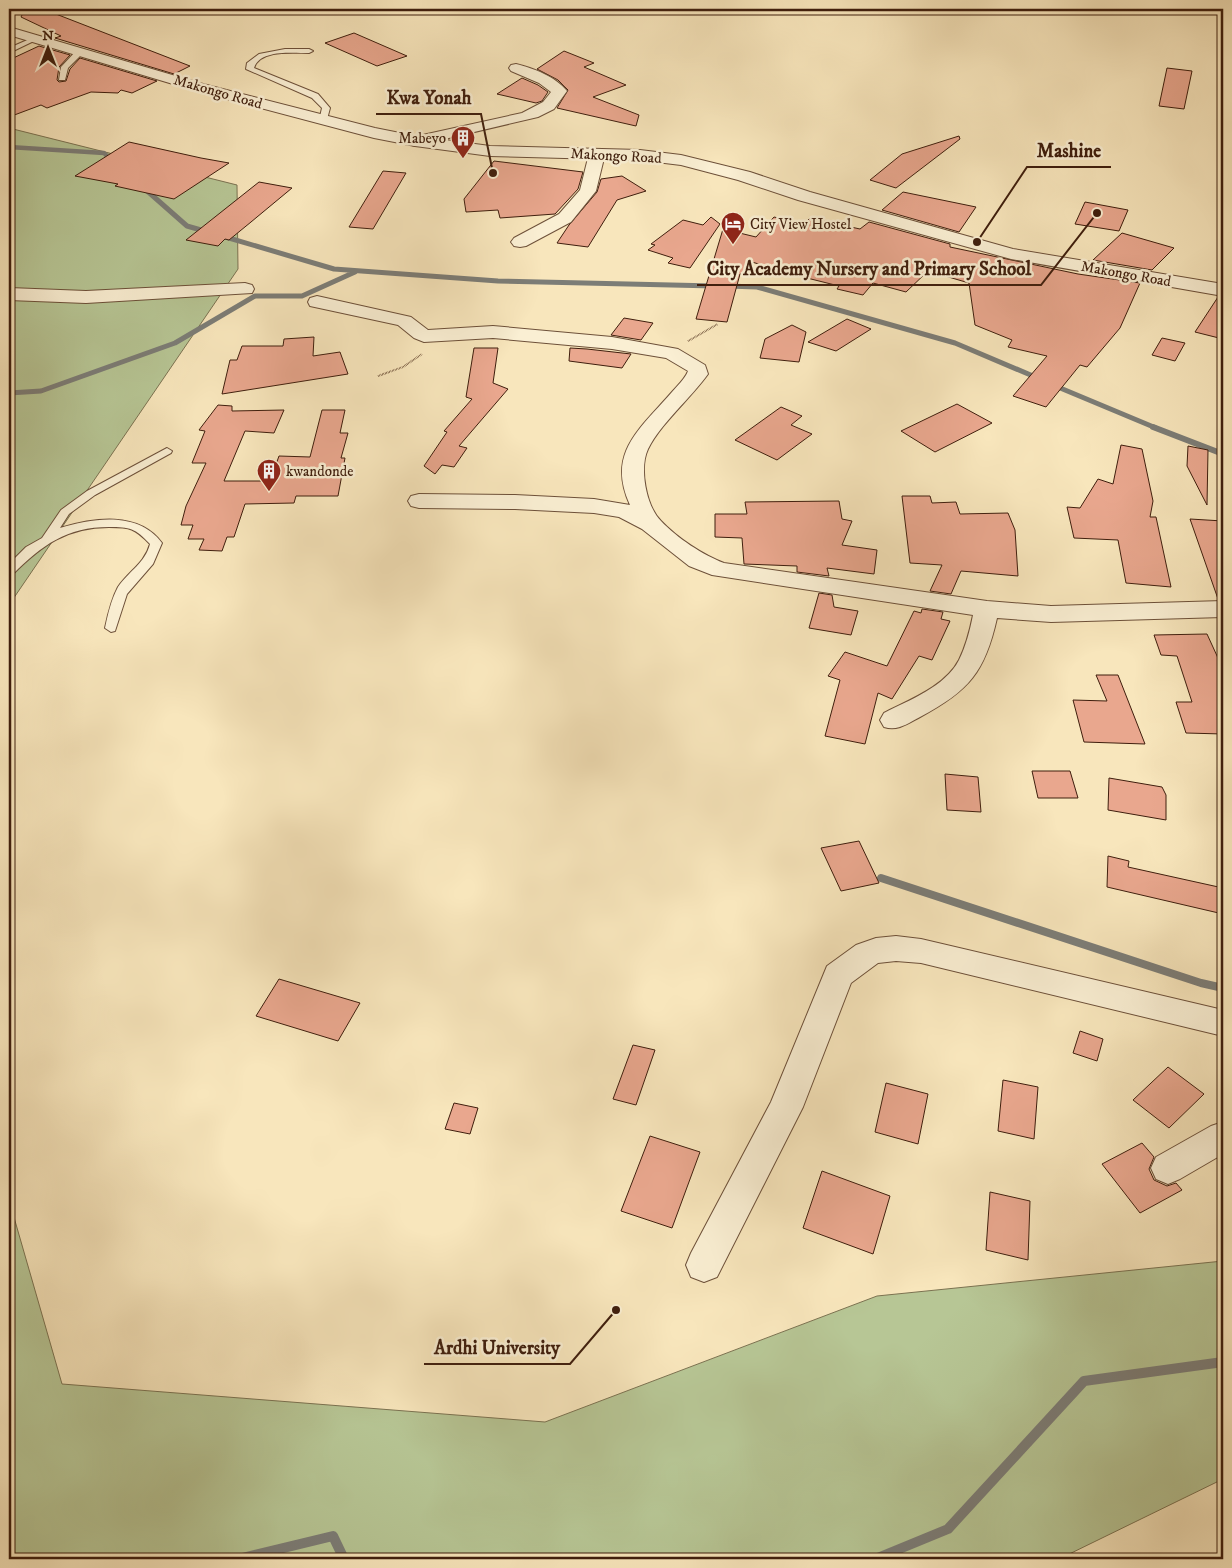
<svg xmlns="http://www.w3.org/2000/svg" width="1232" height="1568" font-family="'IM FELL DW Pica',serif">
<rect width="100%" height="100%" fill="#f8e6bc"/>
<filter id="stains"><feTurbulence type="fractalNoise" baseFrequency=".004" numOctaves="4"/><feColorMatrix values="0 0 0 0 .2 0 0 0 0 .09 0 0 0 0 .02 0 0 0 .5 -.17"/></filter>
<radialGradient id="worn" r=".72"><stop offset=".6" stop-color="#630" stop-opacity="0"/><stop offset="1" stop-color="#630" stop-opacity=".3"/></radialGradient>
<path fill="#b7c695" stroke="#7b7251" d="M9,128L237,185L238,269L9,605Z
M9,1200L62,1384L545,1422L877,1296L1223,1261V1479L1059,1559H9Z"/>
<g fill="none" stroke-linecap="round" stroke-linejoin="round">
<path stroke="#7c7d77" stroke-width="4.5" d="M9,147L104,153L113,162
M143,187L147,190"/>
<path stroke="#7c7d77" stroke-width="5" d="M145,189L187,226L208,232
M222,236L334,269L498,281L715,286
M727,286L757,287L955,343L1040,379
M1053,385L1156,428
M9,393L41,391L175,343L255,296H302L355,272"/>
<path stroke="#7c7d77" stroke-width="6" d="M1153,427L1223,454"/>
<path stroke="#7c7d77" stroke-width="8" d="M881,878L1201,983L1223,988"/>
<path stroke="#7c7d77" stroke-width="10" d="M238,1559L333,1536L344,1559
M875,1559L948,1529L1084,1381L1223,1362"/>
</g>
<path fill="#e9a78e" stroke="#3f1e0d" d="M25,9H43L190,66L174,74L55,38L61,36L21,17Z
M354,33L407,56L377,66L325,43Z
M39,46L70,55L59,67L57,80L59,82L66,81L70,69L80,58L157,81L132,93L121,90L118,93L91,92L47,108L41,105L9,117V60Z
M564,51L594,63L584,67L626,85L593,97L639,115L636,126L557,108L568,90L558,80L537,69Z
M1167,68L1192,71L1184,109L1159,106Z
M522,78L538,85L548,92L542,101L536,103L497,94Z
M959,136L960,139L896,188L870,180L902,154Z
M129,142L201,158L229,163L174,199L115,186L118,184L75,176Z
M494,161L583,172L578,189L555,214L500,218L498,210L466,212L464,199Z
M383,171L406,173L373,229L349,227Z
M622,176L646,191L617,200L588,247L557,243L569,225L597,192L601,179Z
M259,182L292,188L251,222L229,240L225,239L218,246L186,240Z
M903,192L976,207L959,232L882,210Z
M1085,202L1128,210L1119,231L1075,224Z
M711,217L720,224L690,268L668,263L673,258L648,250L655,245L651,244L683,220L703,225Z
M774,217L804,224L810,218L860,229L869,222L950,244V247L1078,274L1140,283L1120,328L1087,367L1080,365L1046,407L1013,396L1047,356L1008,347L1012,340L975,325L969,283L928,271L906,292L873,283L863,295L837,289L839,286L791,274L752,262V274H740L727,322L696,319L723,229L756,237Z
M1122,233L1174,248L1152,270L1093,260Z
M1218,297L1223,298V339L1195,332Z
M624,318L653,323L641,340L611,335Z
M847,319L871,329L836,351L808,342Z
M792,325L806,332L799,362L760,358L765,339Z
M314,337L313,356L340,352L348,374L222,394L230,360H237L242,346H283L284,339Z
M1162,338L1185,343L1175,361L1152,355Z
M474,348H498L493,383L508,389L459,446L467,448L454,467L442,465L435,474L424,466L447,432L444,431L472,399L466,397Z
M570,348L587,349L631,354L622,368L569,361Z
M957,404L992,423L935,452L901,431Z
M218,405L232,406V411L284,410L274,433L245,431L224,481H270L279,456L310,457L322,410H345L340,433H348L341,458H345L338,496H296L294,503L245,504L234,537H227L222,551L199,550L204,539H188L193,525H181L186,506L206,463H192L205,431L199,430Z
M781,407L802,416L791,425L812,434L777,460L735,440Z
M1121,445L1142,449L1153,501L1150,517H1156L1171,587L1126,583L1118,540L1074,538L1067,507L1080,508L1098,479L1113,484Z
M1188,446L1208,450L1207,505L1187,466Z
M902,496H930L932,503L956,502L960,514L1008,513L1015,530L1018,576L961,571L951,594L930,591L942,565L910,563Z
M839,501L842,519L852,521L842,545L877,550L874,574L827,568L829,576L797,572V566L744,564L742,538L715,537V514H747L745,502Z
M1190,519L1223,521V599H1218Z
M819,593L832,595L834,607L858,611L851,635L809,628Z
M922,609L943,612L941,619L950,621L932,660L919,656L892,699L878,693L865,744L825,736L840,680L828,676L845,652L887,666L914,611L921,613Z
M1207,634L1223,669V734L1186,733L1176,702H1192L1177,656L1161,655L1154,635Z
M1096,675H1118L1145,744L1084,742L1073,700L1107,701Z
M1032,771H1070L1078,798H1038Z
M945,774L978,777L981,812L947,810Z
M1109,778L1162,787L1166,795V820L1108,810Z
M859,841L879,883L841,891L821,848Z
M1108,856L1129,861L1128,867L1223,888V914L1107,887Z
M279,979L360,1003L338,1041L256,1016Z
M1080,1031L1103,1039L1097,1061L1073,1053Z
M633,1045L655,1050L636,1105L613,1099Z
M1168,1067L1204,1094L1169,1128L1133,1100Z
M1003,1080L1038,1087L1034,1139L998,1131Z
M886,1083L928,1094L918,1144L875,1132Z
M454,1103L478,1108L470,1134L445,1129Z
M650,1136L700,1152L672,1228L621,1211Z
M1142,1143L1154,1157L1149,1169L1154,1180L1167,1186L1176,1183L1182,1190L1140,1213L1102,1164Z
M822,1171L890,1196L873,1254L803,1228Z
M990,1192L1030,1201L1028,1260L986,1250Z"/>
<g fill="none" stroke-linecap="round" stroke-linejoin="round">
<defs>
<path id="service" d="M32,38L38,39L9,53V48Z
M285,49H309L313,51L309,53C293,53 260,49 254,68L318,94L330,108L326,123L319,121L322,108L312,98L246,69L247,63L259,54Z
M76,51L83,53L68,68L65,80H59L61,67Z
M167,448L172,451L171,453L95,495L69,514L60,528C94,518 138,511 162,543L153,564L127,594L115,631L111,632L105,628C108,614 111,600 118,587C129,571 145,563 150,544C135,528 130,527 109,527C67,527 42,545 13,574L9,575V564L26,547L42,538L61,510L87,491Z"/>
<path id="minor" d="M516,64C533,68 556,77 567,91L554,109L538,117L415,146L409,144L407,141L409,138L522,113L543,102L551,92L539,83L511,71L509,68L511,65Z
M597,149L603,151L605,154L596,191L571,222L526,246L520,247L514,246L511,242L514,238L559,214L580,190L589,154L591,151Z
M245,283L252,285L254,289L252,293L86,303L9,300V288L86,291Z
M317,296L411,317L428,330L493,326L612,337L678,349L705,365L708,374C691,398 661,423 648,449C639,468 646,506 661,521C677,538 703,555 724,563L987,601L1051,606L1223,601V617L1051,622L997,618C985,672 969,691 920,717C907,724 898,731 884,727L880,720L884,713C909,700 945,687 959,660C966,646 970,630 973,615L712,575L689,566L642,529L619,517L594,513L515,509L419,508L411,506L408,501L411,496L419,494L515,495L594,499L630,505C606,453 640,429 672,392C677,386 685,379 688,371L666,358L612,349L493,338L424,342L414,338L398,325L310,306L308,302L310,298Z
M896,936L921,939L1223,1010V1036L921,963L896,961L878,963L851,983L803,1107L717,1277L704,1282L691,1277L686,1265L691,1253L771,1102L827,966L856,945L876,938Z
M1223,1122V1154L1180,1179L1168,1184L1156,1179L1151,1168L1156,1157L1211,1126Z"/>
<path id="tertiary" d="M9,27L203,84L375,128L415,136L490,146L640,150L681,155L750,172L810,192L1013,249L1223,284V296L1011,259L798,200L738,180L681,165L640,160L490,156L415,146L374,138L193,90L9,35Z"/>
</defs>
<use href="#service" stroke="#6d5039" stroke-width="2"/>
<use href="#minor" stroke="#6d5039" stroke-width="2"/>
<use href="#tertiary" stroke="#6d5039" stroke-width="2"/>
<path stroke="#3f1e0d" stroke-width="2" stroke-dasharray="0.5 1" stroke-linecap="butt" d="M688,341L718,324
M378,376L403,367L422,354"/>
<use href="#service" fill="#faefd3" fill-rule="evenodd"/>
<use href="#minor" fill="#faefd3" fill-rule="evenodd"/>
<use href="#tertiary" fill="#faefd3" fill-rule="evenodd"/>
</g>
<defs>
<symbol id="building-pin" viewBox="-11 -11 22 30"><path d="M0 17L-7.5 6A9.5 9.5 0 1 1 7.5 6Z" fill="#8f2418" stroke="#faefd3"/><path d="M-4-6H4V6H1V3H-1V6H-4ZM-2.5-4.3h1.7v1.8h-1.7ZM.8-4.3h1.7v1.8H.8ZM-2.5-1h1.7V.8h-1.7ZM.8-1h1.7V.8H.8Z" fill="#fff"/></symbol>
<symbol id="hotel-pin" viewBox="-11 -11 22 30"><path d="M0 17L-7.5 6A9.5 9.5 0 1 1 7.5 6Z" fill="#8f2418" stroke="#faefd3"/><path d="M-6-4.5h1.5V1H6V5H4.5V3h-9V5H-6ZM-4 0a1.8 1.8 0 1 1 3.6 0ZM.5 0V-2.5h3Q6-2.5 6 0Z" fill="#fff"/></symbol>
</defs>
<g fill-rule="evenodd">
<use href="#building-pin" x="449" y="124" width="28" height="38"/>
<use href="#hotel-pin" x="719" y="210" width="28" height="38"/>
<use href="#building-pin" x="255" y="457" width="28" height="38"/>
</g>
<g text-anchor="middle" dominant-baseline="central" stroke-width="5" stroke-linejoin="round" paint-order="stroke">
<g font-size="15" fill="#3f1e0d" stroke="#faefd3">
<text transform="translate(218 92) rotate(16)">Makongo Road</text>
<text transform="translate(616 156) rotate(3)">Makongo Road</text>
<text transform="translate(1126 274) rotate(10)">Makongo Road</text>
</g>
<g font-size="15" fill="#3f1e0d" stroke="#faefd3" text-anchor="start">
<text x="446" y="138" text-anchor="end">Mabeyo</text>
<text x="750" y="224">City View Hostel</text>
<text x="286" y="471">kwandonde</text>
</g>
</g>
<path fill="none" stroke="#3f1e0d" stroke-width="2" d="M493 173L481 114H376M977 242L1027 167H1111M1097 213L1041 285H697M616 1310L570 1364H424"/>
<g fill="#3f1e0d" stroke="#faefd3" stroke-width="2">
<circle cx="493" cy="173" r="5"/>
<circle cx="977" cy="242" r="5"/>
<circle cx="1097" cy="213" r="5"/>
<circle cx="616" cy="1310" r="5"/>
</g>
<g font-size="19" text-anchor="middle" font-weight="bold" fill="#3f1e0d" stroke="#faefd3" stroke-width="5" stroke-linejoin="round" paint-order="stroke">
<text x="429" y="104">Kwa Yonah</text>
<text x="1069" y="157">Mashine</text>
<text x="869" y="275">City Academy Nursery and Primary School</text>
<text x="497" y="1354">Ardhi University</text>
</g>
<rect width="1232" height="1568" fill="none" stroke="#f8e6bc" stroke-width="30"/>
<rect x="10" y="10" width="1212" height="1548" fill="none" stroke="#3f1e0d" stroke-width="2.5"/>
<rect x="15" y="15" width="1202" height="1538" fill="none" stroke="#3f1e0d"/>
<g transform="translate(48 48)" stroke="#faefd3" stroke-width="4" paint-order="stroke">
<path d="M0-4L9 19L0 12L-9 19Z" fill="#3f1e0d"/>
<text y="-8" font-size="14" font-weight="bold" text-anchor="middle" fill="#3f1e0d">N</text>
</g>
<rect width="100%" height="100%" filter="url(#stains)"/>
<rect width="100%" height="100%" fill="url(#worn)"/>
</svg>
